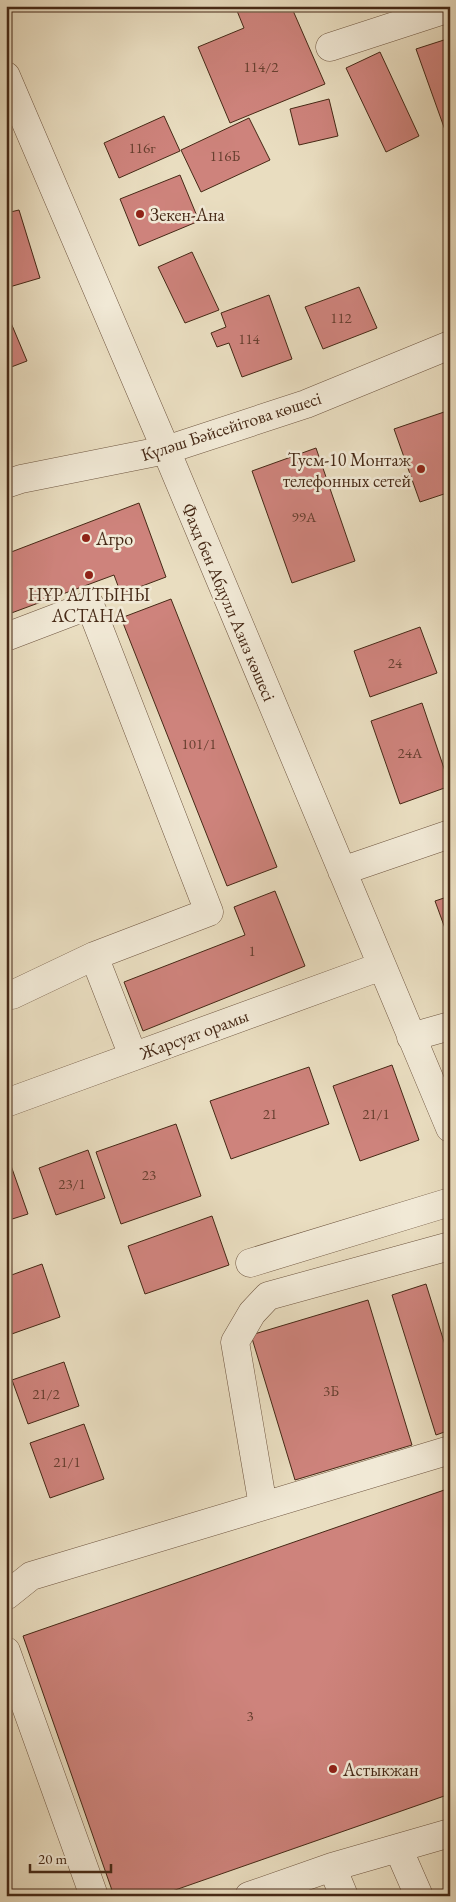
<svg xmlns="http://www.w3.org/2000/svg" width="456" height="1902" font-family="'EB Garamond',serif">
<rect width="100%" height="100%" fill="#e9ddc0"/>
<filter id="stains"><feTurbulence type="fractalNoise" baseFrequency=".004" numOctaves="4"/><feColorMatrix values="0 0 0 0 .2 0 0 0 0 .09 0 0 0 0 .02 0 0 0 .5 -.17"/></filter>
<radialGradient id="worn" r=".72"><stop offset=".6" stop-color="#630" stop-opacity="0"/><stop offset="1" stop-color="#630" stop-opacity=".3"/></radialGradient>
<path fill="#ce837c" stroke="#462916" d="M235,6H291L325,84L230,123L198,47L244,28Z
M447,39L450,47V144L416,49Z
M380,52L419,136L386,152L346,68Z
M329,99L338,136L299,145L290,109Z
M164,116L180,151L119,178L104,143Z
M249,118L270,160L201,192L181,150Z
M180,175L199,221L139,246L120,199Z
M19,210L40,278L6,288V213Z
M192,252L219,310L185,323L158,267Z
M359,287L377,328L323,349L305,307Z
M269,295L292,359L242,377L229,343L217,347L211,333L226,327L221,313Z
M6,311L27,361L6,369Z
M450,410V492L420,502L394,429Z
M316,448L355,561L292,583L252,471Z
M139,503L166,577L121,594L114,575L6,615V554Z
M171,599L277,867L227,886L121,618Z
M420,627L437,673L370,697L354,651Z
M422,703L450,786L400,804L371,721Z
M275,891L305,966L143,1031L124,982L245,935L234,907Z
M450,896V942L435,901Z
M392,1065L419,1140L360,1161L333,1086Z
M309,1067L329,1124L231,1159L210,1101Z
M176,1124L201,1196L121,1224L96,1152Z
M88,1150L105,1198L56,1215L39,1168Z
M9,1160L28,1214L6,1221V1161Z
M212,1216L229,1265L145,1294L128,1246Z
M42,1264L60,1317L6,1336V1277Z
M426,1284L450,1361V1430L436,1435L392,1295Z
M368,1300L412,1445L295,1480L251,1335Z
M64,1362L79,1406L28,1424L12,1380Z
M84,1424L104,1479L50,1498L30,1443Z
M450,1488V1794L158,1896H114L23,1636Z"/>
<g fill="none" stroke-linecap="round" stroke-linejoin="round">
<defs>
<path id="minor" d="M330,47L450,8
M6,76L166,450L450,1128
M6,484L21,479L166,450L306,404L450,345
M6,637L90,605L209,912L94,956L133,1056
M342,871L450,834
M6,992L12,995L94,956
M411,1037L450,1026
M6,1103L382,966
M250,1263L450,1202
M263,1506L235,1342L252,1313L268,1296L450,1246
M6,1596L31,1576L450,1450
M6,1651L94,1896
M398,1848L419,1896
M332,1867L344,1896
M249,1896L332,1867L450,1833"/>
</defs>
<use href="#minor" stroke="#6f5640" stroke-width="29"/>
<use href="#minor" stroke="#f1e9d6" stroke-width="28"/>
</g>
<g fill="#8f2418" stroke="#f1e9d6" stroke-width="2">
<circle cx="140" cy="214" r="5"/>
<circle cx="421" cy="469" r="5"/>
<circle cx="86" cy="538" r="5"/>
<circle cx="89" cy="575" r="5"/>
<circle cx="333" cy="1769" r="5"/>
</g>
<g text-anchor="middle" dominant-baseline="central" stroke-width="5" stroke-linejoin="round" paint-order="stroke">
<g font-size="15" fill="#684030">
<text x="261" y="66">114/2</text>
<text x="142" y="147">116г</text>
<text x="225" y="155">116Б</text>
<text x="341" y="317">112</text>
<text x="249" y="338">114</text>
<text x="304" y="516">99А</text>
<text x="395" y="662">24</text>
<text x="199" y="743">101/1</text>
<text x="410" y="752">24А</text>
<text x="252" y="950">1</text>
<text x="270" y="1113">21</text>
<text x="376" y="1113">21/1</text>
<text x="149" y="1174">23</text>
<text x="72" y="1183">23/1</text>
<text x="331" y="1390">3Б</text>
<text x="46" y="1393">21/2</text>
<text x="67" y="1461">21/1</text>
<text x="250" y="1715">3</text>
</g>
<g font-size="18" fill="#462916" stroke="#f1e9d6" text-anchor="start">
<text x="150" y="214">Зекен-Ана</text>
<text x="411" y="459" text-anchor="end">Тусм-10 Монтаж<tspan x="411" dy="21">телефонных сетей</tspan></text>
<text x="96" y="538">Агро</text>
<text x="89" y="594" text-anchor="middle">НҰР АЛТЫНЫ<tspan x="89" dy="21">АСТАНА</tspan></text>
<text x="343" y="1769">Астыкжан</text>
</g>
<g font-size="18" fill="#462916" stroke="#f1e9d6">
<text transform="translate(231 426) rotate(-18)">Күләш Бәйсейітова көшесі</text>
<text transform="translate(229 602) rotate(67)">Фахд бен Абдулл Азиз көшесі</text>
<text transform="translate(194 1034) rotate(-20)">Жарсуат орамы</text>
</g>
</g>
<rect width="456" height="1902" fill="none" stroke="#e9ddc0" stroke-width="25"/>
<rect x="8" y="8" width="441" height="1887" fill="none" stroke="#462916" stroke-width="2.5"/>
<rect x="12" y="12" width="431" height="1877" fill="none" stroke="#462916"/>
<path d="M30 1864v8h81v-8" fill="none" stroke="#462916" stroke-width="2.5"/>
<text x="38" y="1864" font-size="15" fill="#462916" stroke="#f1e9d6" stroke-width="4" paint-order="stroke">20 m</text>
<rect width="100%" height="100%" filter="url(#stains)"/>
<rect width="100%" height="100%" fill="url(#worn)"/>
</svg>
